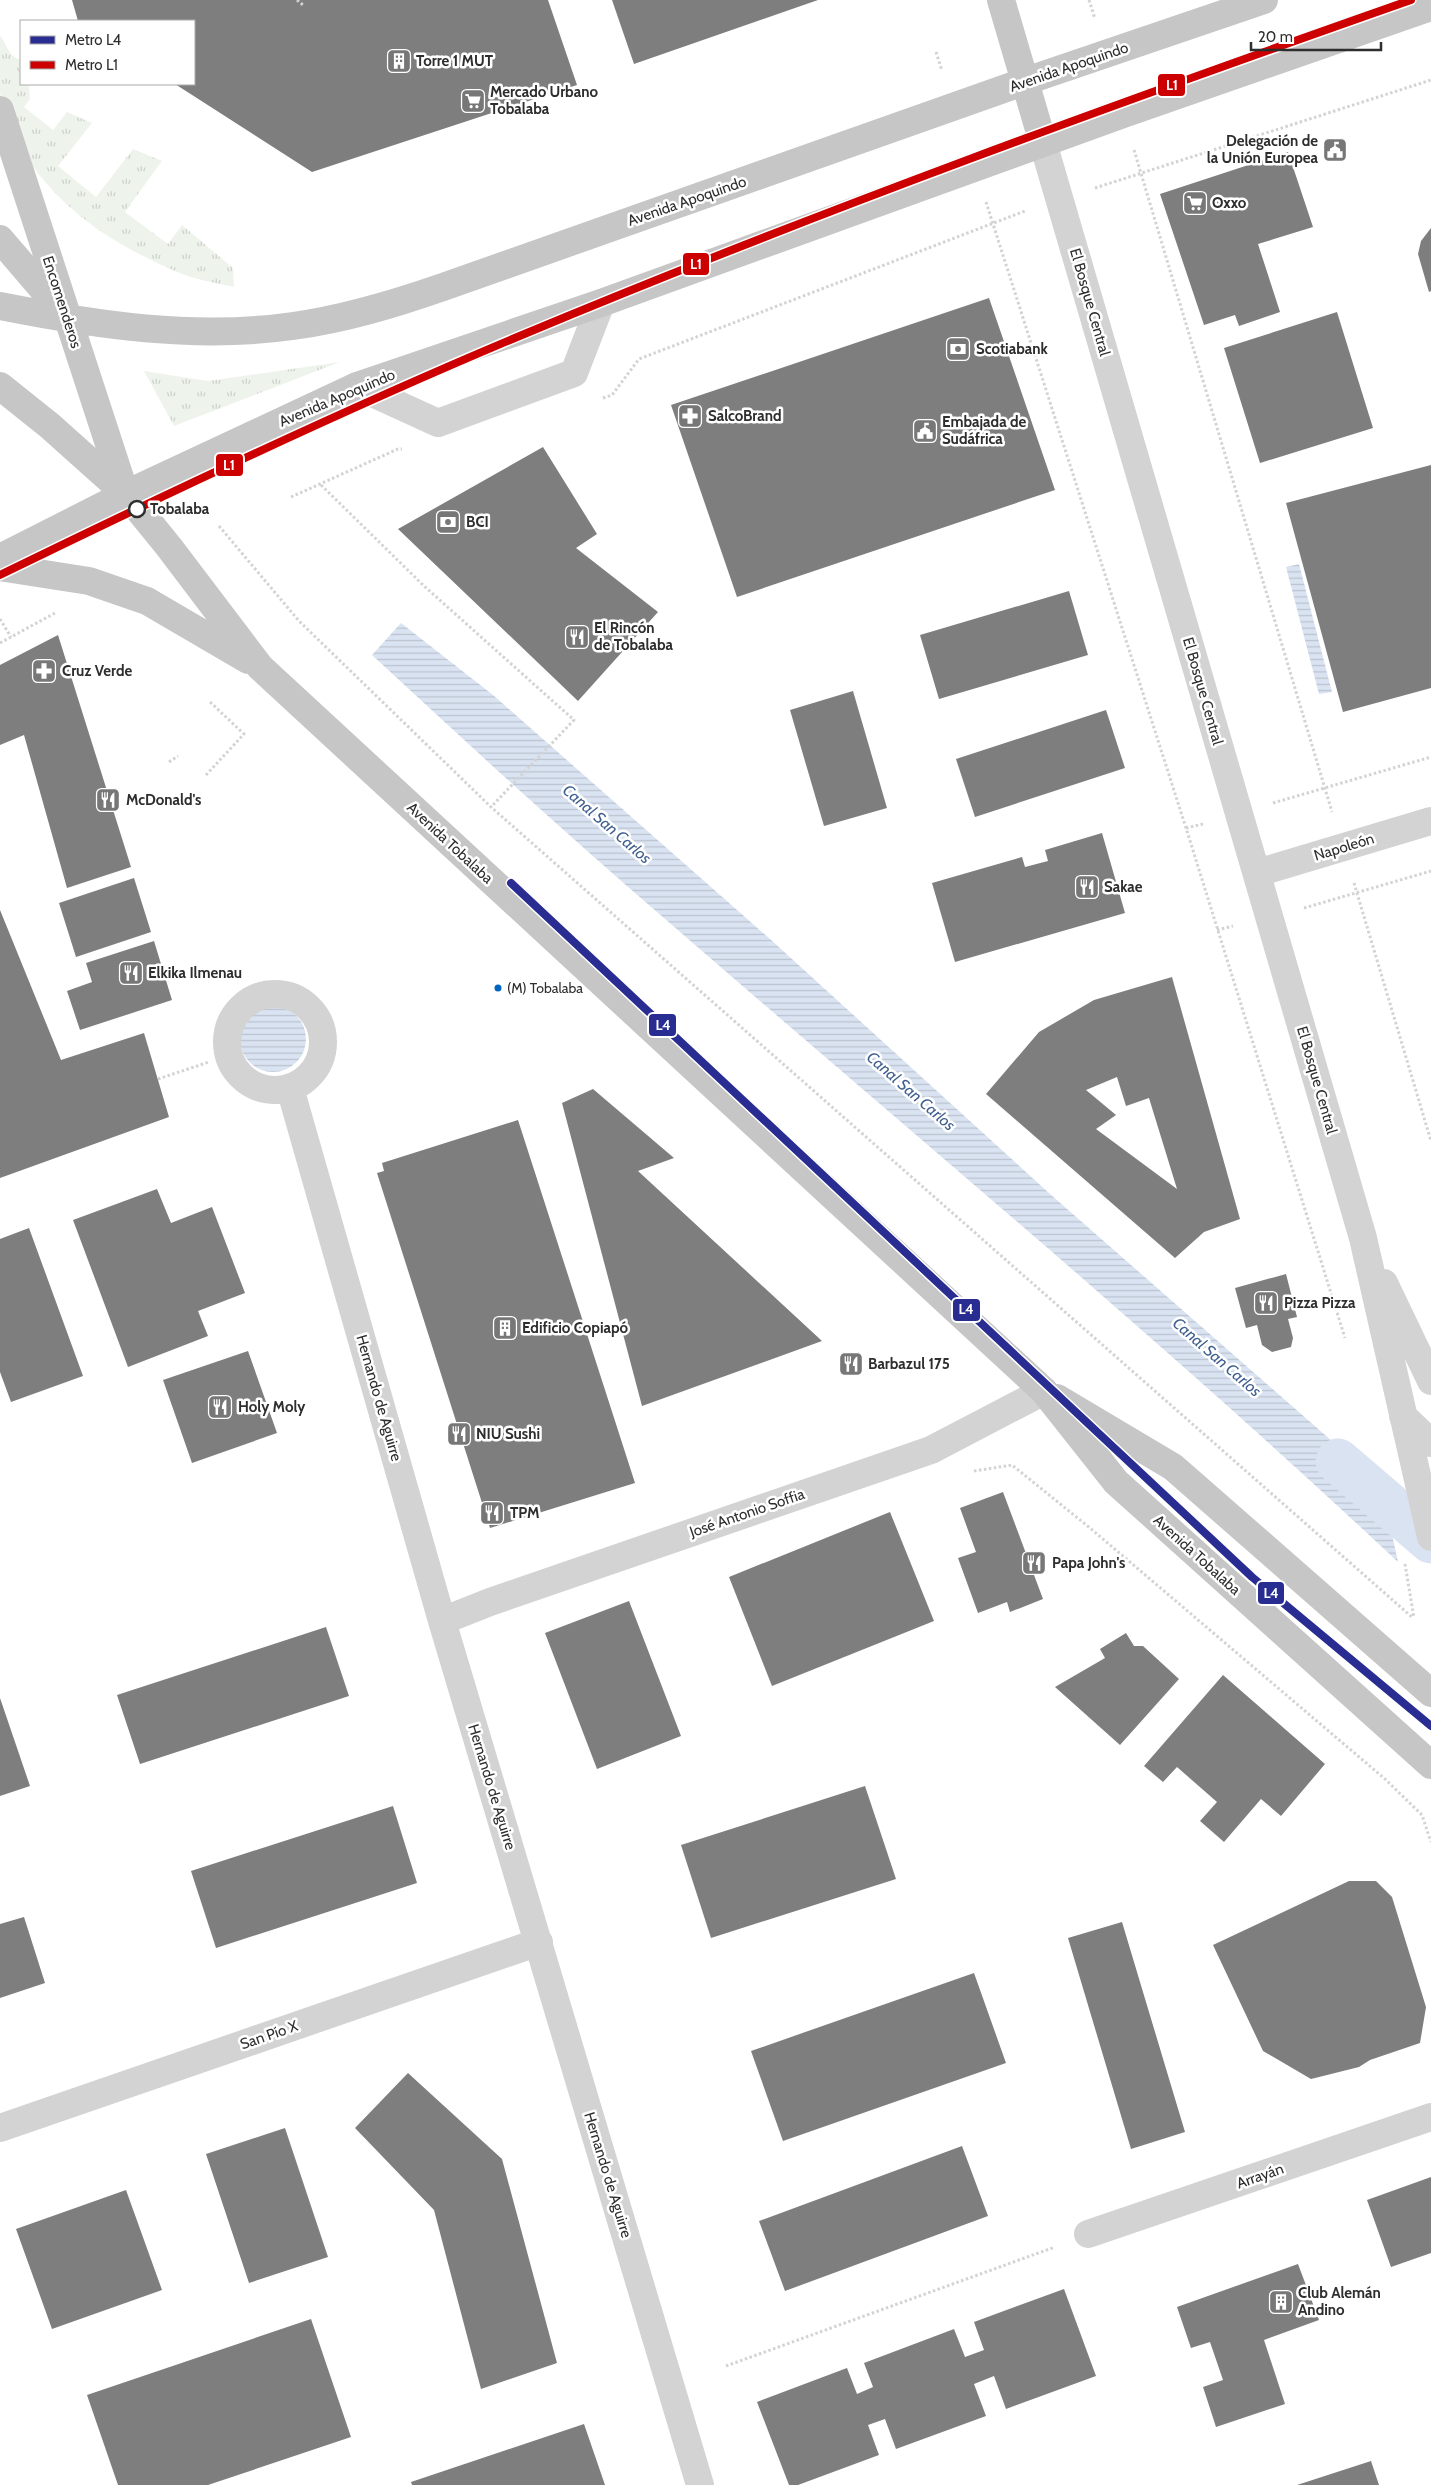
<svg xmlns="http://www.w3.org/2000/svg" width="1431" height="2485" font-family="Cabin,sans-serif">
<defs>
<pattern id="grass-tufts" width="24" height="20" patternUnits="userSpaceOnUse" patternTransform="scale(1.25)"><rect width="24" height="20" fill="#eef4ec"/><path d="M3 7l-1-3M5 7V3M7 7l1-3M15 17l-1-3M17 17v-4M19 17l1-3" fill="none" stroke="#ccd2cb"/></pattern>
<pattern id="water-rules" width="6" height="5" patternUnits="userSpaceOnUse" patternTransform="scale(1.25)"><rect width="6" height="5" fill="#d9e3f1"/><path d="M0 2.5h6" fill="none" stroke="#bbc3cf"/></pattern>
</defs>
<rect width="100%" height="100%" fill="#fff"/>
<path fill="url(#grass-tufts)" d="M0,36C9,46 7,56 21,60V84H29L30,99L24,107L53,130L67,112L92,123L58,166L96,197L133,149L162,161L125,212L168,244L182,225L233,268L234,287C217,283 198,280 182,274C98,239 22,186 0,93C0,76 0,54 0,36Z
M340,362L174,426L144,371L208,381Z"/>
<path fill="url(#water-rules)" d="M1299,564L1332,692L1319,694L1286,567Z
M401,623L493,695L770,939L1050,1194L1381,1484L1398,1562C1149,1328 885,1111 627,886C541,811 456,733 372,655Z
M240 1039a33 33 0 1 1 66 0a33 33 0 1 1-66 0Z"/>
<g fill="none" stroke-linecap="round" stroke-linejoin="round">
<path stroke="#d9e3f1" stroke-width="45" d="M1338,1461L1431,1541"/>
</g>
<path fill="#7e7e7e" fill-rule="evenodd" d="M72,0H548L577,85L312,172L175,84H194V21H78Z
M612,0H818L634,64Z
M1288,152L1313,227L1258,244L1280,312L1239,326L1235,315L1204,325L1160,194Z
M1431,228V291L1429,292L1418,254L1421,241Z
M989,298L1055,490L737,597L671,405Z
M1337,312L1373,428L1260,463L1224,348Z
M543,447L597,534L576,548L658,612L578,701L398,529Z
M1431,465V688L1343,712L1286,503Z
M1069,591L1088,655L939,699L920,635Z
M58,635L131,867L67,888L24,735L0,745V665Z
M853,691L887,808L824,826L790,710Z
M1106,710L1125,768L975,817L956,759Z
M1102,833L1125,913L955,962L932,883L1022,857L1025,867L1048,861L1045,850Z
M134,878L151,932L76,957L59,903Z
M0,910L61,1060L144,1033L169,1117L0,1178Z
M154,941L172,1000L80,1030L67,991L92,982L86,963Z
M1172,977L1240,1219L1204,1232L1175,1258L986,1094L1039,1032L1094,1000ZM1117,1077L1126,1106L1149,1098L1177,1189L1096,1129L1116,1115L1086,1090Z
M593,1089L674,1158L638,1171L822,1341L642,1406L562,1103Z
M518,1120L635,1483L490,1528L377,1173L384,1171L382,1163Z
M157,1189L171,1223L212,1207L245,1293L198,1311L208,1336L128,1367L73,1220Z
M29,1228L83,1376L11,1402L0,1372V1239Z
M1286,1274L1297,1317L1288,1319L1293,1338L1291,1347L1272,1352L1262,1345L1257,1325L1246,1328L1235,1288Z
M248,1351L277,1433L192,1463L163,1380Z
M1003,1492L1043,1599L1010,1612L1007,1602L978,1613L958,1558L976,1552L960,1508Z
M890,1512L934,1621L772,1686L729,1577Z
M629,1601L681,1736L597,1769L545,1633Z
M326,1627L349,1696L140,1764L117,1695Z
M1126,1633L1134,1646H1143L1179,1679L1120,1745L1055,1687L1105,1658L1100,1649Z
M1223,1675L1325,1764L1281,1816L1261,1799L1224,1842L1200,1821L1217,1802L1177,1767L1163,1782L1144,1766Z
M0,1698L30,1786L0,1796Z
M865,1786L896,1879L711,1938L681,1845Z
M393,1806L417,1883L216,1948L191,1871Z
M1349,1881H1376L1392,1897L1426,2007L1420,2043L1370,2060L1359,2067L1311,2079L1263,2051L1213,1945Z
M24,1917L45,1983L0,1998V1924Z
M1122,1922L1185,2132L1131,2149L1068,1938Z
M974,1973L1006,2063L783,2141L751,2051Z
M408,2073L502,2159L557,2363L481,2389L434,2210L355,2128Z
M285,2128L328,2257L249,2283L206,2154Z
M962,2146L988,2216L785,2291L759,2221Z
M1431,2177V2253L1391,2267L1367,2200Z
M126,2190L162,2290L52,2329L16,2229Z
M1298,2264L1319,2320L1264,2340L1285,2404L1216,2427L1203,2387L1223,2380L1210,2342L1191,2348L1177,2307Z
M1064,2289L1096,2376L1006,2409L994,2376L974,2384L986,2416L896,2449L885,2419L868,2425L879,2455L798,2485H789L757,2402L847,2368L857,2394L873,2387L864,2363L954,2329L965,2357L984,2350L974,2322Z
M311,2319L351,2437L208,2485H118L87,2395Z
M584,2424L605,2485H412L411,2482Z
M1371,2461L1379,2485H1297Z"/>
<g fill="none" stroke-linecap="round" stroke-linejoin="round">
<path stroke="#d3d3d3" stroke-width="3" stroke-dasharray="2.5 2.5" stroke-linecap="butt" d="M297,0L303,5
M1089,0L1095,19
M936,52L942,71
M1134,150L1332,812
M1095,188L1431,80
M986,202L1186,828L1345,1338
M603,398L612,395L639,359L1025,211
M321,485L424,586L574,720L491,807
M291,497L398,449H402
M219,526L299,621L491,807L1413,1618
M0,619L11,637
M0,643L55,613
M169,762L178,756
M206,775L244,734L209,701
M1273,803L1431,757
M1186,828L1203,824
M1354,883L1431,1141
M1304,908L1431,871
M1217,930L1233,926
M158,1079L209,1062
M974,1471L1012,1465L1090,1528L1385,1779L1422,1815L1431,1842
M1405,1564L1414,1618
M726,2366L1055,2247"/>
<path stroke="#d3d3d3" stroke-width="28" d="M1043,143L1363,1238L1431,1537
M357,386L438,423L574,373L601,303
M1257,873L1431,821
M227 1042a48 48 0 1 1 96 0a48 48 0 1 1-96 0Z
M290,1088L442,1621L700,2485
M1384,1283L1431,1381
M1403,1416L1431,1443
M442,1621L490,1602L931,1450L1044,1391
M0,2128L539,1942
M1088,2234L1431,2117"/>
<path stroke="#c6c6c6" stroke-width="28" d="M1001,0L1043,143
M0,110L125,493
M0,239L59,308
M0,306C96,325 195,340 293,326C345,319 394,304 443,287L1026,81L1264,0
M0,386L50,426L126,494L169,547L260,667L1044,1391L1116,1482L1431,1765
M0,558L126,494L357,386L601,303L1123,114L1431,7
M0,567L89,581L147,601L248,660
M1057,1398L1173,1467L1431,1693"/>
<defs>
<path id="metro-1" d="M511,883L1252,1577L1431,1726"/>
<path id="metro-2" d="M0,575C172,491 345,409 522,335C814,213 1112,105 1411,0"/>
</defs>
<use href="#metro-1" stroke="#fff" stroke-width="11"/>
<use href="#metro-2" stroke="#fff" stroke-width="11"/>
<use href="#metro-1" stroke="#292d91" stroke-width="8"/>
<use href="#metro-2" stroke="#c00" stroke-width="8"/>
</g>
<defs>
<symbol id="building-square" viewBox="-11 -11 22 22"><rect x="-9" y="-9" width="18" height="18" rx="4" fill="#777" stroke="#fff"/><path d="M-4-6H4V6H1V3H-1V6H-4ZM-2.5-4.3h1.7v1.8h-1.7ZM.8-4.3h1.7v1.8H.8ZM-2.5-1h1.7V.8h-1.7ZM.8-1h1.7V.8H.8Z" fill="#fff"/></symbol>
<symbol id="supermarket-square" viewBox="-11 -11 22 22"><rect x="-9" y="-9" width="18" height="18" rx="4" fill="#777" stroke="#fff"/><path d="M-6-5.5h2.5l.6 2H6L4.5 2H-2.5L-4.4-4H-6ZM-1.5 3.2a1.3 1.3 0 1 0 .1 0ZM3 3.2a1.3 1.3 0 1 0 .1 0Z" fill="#fff"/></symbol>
<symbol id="civic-square" viewBox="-11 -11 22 22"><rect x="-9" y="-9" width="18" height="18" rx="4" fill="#777" stroke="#fff"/><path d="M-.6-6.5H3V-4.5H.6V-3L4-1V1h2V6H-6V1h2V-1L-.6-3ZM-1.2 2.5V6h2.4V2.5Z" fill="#fff"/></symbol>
<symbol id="bank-square" viewBox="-11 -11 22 22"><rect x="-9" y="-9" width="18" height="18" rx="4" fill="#777" stroke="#fff"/><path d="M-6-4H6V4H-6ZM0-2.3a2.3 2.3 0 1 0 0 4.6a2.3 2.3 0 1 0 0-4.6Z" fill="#fff"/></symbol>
<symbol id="pharmacy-square" viewBox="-11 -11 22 22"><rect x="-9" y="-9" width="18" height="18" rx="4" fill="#777" stroke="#fff"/><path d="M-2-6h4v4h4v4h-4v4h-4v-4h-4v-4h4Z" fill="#fff"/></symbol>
<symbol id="restaurant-square" viewBox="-11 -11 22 22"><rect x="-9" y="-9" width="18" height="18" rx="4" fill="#777" stroke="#fff"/><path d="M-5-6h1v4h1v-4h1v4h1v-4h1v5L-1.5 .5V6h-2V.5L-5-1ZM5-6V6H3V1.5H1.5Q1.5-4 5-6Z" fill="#fff"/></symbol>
</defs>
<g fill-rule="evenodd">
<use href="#building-square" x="385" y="47" width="28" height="28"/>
<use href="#supermarket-square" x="459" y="87" width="28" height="28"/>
<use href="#civic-square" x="1321" y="136" width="28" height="28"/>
<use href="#supermarket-square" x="1181" y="189" width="28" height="28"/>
<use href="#bank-square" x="944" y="335" width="28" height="28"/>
<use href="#pharmacy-square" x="676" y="402" width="28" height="28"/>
<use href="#civic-square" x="911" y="417" width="28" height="28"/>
<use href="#bank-square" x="434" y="508" width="28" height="28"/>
<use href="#restaurant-square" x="563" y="623" width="28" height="28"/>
<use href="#pharmacy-square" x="30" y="657" width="28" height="28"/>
<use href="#restaurant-square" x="94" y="786" width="28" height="28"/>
<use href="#restaurant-square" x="1073" y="873" width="28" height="28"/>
<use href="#restaurant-square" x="117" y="959" width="28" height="28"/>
<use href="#restaurant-square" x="1252" y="1289" width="28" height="28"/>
<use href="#building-square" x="491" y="1314" width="28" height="28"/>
<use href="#restaurant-square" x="837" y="1350" width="28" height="28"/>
<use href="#restaurant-square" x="206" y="1393" width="28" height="28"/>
<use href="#restaurant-square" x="445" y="1420" width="28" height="28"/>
<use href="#restaurant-square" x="478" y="1499" width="28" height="28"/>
<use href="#restaurant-square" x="1020" y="1549" width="28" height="28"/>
<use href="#building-square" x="1267" y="2288" width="28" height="28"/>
</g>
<circle fill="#fff" stroke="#2e2e2e" stroke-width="2.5" cx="137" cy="509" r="8"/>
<circle fill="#0065bd" stroke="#fff" stroke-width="2" cx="498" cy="988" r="4.5"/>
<g text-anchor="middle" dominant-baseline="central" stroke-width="5" stroke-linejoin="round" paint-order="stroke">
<g font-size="14" fill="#2e2e2e" stroke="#fff" text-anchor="start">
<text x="507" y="988">(M) Tobalaba</text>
</g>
<g font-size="15" font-weight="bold" fill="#2e2e2e" stroke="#fff" text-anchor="start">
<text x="416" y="61">Torre 1 MUT</text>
<text x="490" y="92">Mercado Urbano<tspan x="490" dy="17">Tobalaba</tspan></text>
<text x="1318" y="141" text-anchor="end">Delegación de<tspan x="1318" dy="17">la Unión Europea</tspan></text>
<text x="1212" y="203">Oxxo</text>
<text x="976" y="349">Scotiabank</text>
<text x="708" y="416">SalcoBrand</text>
<text x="942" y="422">Embajada de<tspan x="942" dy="17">Sudáfrica</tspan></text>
<text x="466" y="522">BCI</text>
<text x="594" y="628">El Rincón<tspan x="594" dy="17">de Tobalaba</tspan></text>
<text x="62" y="671">Cruz Verde</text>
<text x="126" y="800">McDonald's</text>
<text x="1104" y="887">Sakae</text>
<text x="148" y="973">Elkika Ilmenau</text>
<text x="1284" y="1303">Pizza Pizza</text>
<text x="522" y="1328">Edificio Copiapó</text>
<text x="868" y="1364">Barbazul 175</text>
<text x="238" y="1407">Holy Moly</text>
<text x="476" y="1434">NIU Sushi</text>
<text x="510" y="1513">TPM</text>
<text x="1052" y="1563">Papa John's</text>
<text x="1298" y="2293">Club Alemán<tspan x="1298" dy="17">Andino</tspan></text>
</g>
<g font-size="15" fill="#2e2e2e" stroke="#fff">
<text transform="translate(1069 67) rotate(-19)">Avenida Apoquindo</text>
<text transform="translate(687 201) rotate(-19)">Avenida Apoquindo</text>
<text transform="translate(62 302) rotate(72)">Encomenderos</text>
<text transform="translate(1090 302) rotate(74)">El Bosque Central</text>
<text transform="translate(337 398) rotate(-23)">Avenida Apoquindo</text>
<text transform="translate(1203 691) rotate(74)">El Bosque Central</text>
<text transform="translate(450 843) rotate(43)">Avenida Tobalaba</text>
<text transform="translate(1344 847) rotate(-17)">Napoleón</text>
<text transform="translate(1317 1080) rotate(74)">El Bosque Central</text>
<text transform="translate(379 1398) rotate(74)">Hernando de Aguirre</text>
<text transform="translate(747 1513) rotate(-19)">José Antonio Soffia</text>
<text transform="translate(1197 1555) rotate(42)">Avenida Tobalaba</text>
<text transform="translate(492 1787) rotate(73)">Hernando de Aguirre</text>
<text transform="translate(269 2035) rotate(-19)">San Pío X</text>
<text transform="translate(608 2175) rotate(73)">Hernando de Aguirre</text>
<text transform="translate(1260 2176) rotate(-19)">Arrayán</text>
</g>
<g font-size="15" font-weight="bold" fill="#2e2e2e" stroke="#fff" text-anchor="start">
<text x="150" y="509">Tobalaba</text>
</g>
<g font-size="16" font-style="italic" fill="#3f5f8e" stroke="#fff">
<text transform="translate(607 824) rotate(41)">Canal San Carlos</text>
<text transform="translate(911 1091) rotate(41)">Canal San Carlos</text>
<text transform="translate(1217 1357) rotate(41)">Canal San Carlos</text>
</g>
</g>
<g stroke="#fff" stroke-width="2">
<rect x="1157" y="73" width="29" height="24" rx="5" fill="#c00"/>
<rect x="682" y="252" width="28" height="24" rx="5" fill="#c00"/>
<rect x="215" y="453" width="29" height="24" rx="5" fill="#c00"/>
<rect x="648" y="1013" width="29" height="24" rx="5" fill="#292d91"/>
<rect x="952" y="1298" width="29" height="24" rx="5" fill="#292d91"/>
<rect x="1257" y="1581" width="28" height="24" rx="5" fill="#292d91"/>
</g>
<g font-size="14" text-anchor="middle" font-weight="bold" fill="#fff">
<text x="1172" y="90">L1</text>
<text x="696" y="269">L1</text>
<text x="229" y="470">L1</text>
<text x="663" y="1030">L4</text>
<text x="966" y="1314">L4</text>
<text x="1271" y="1598">L4</text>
</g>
<rect x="20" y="20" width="175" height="65" fill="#ffffff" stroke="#ababab"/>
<rect x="30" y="36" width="25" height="8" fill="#292d91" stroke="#ababab"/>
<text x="65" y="45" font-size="15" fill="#2e2e2e">Metro L4</text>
<rect x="30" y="61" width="25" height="8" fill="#cc0000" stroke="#ababab"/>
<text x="65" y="70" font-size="15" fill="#2e2e2e">Metro L1</text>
<path d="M1251 42v8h130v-8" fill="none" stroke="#2e2e2e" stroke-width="2.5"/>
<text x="1258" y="42" font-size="15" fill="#2e2e2e" stroke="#ffffff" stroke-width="4" paint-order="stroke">20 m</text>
</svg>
